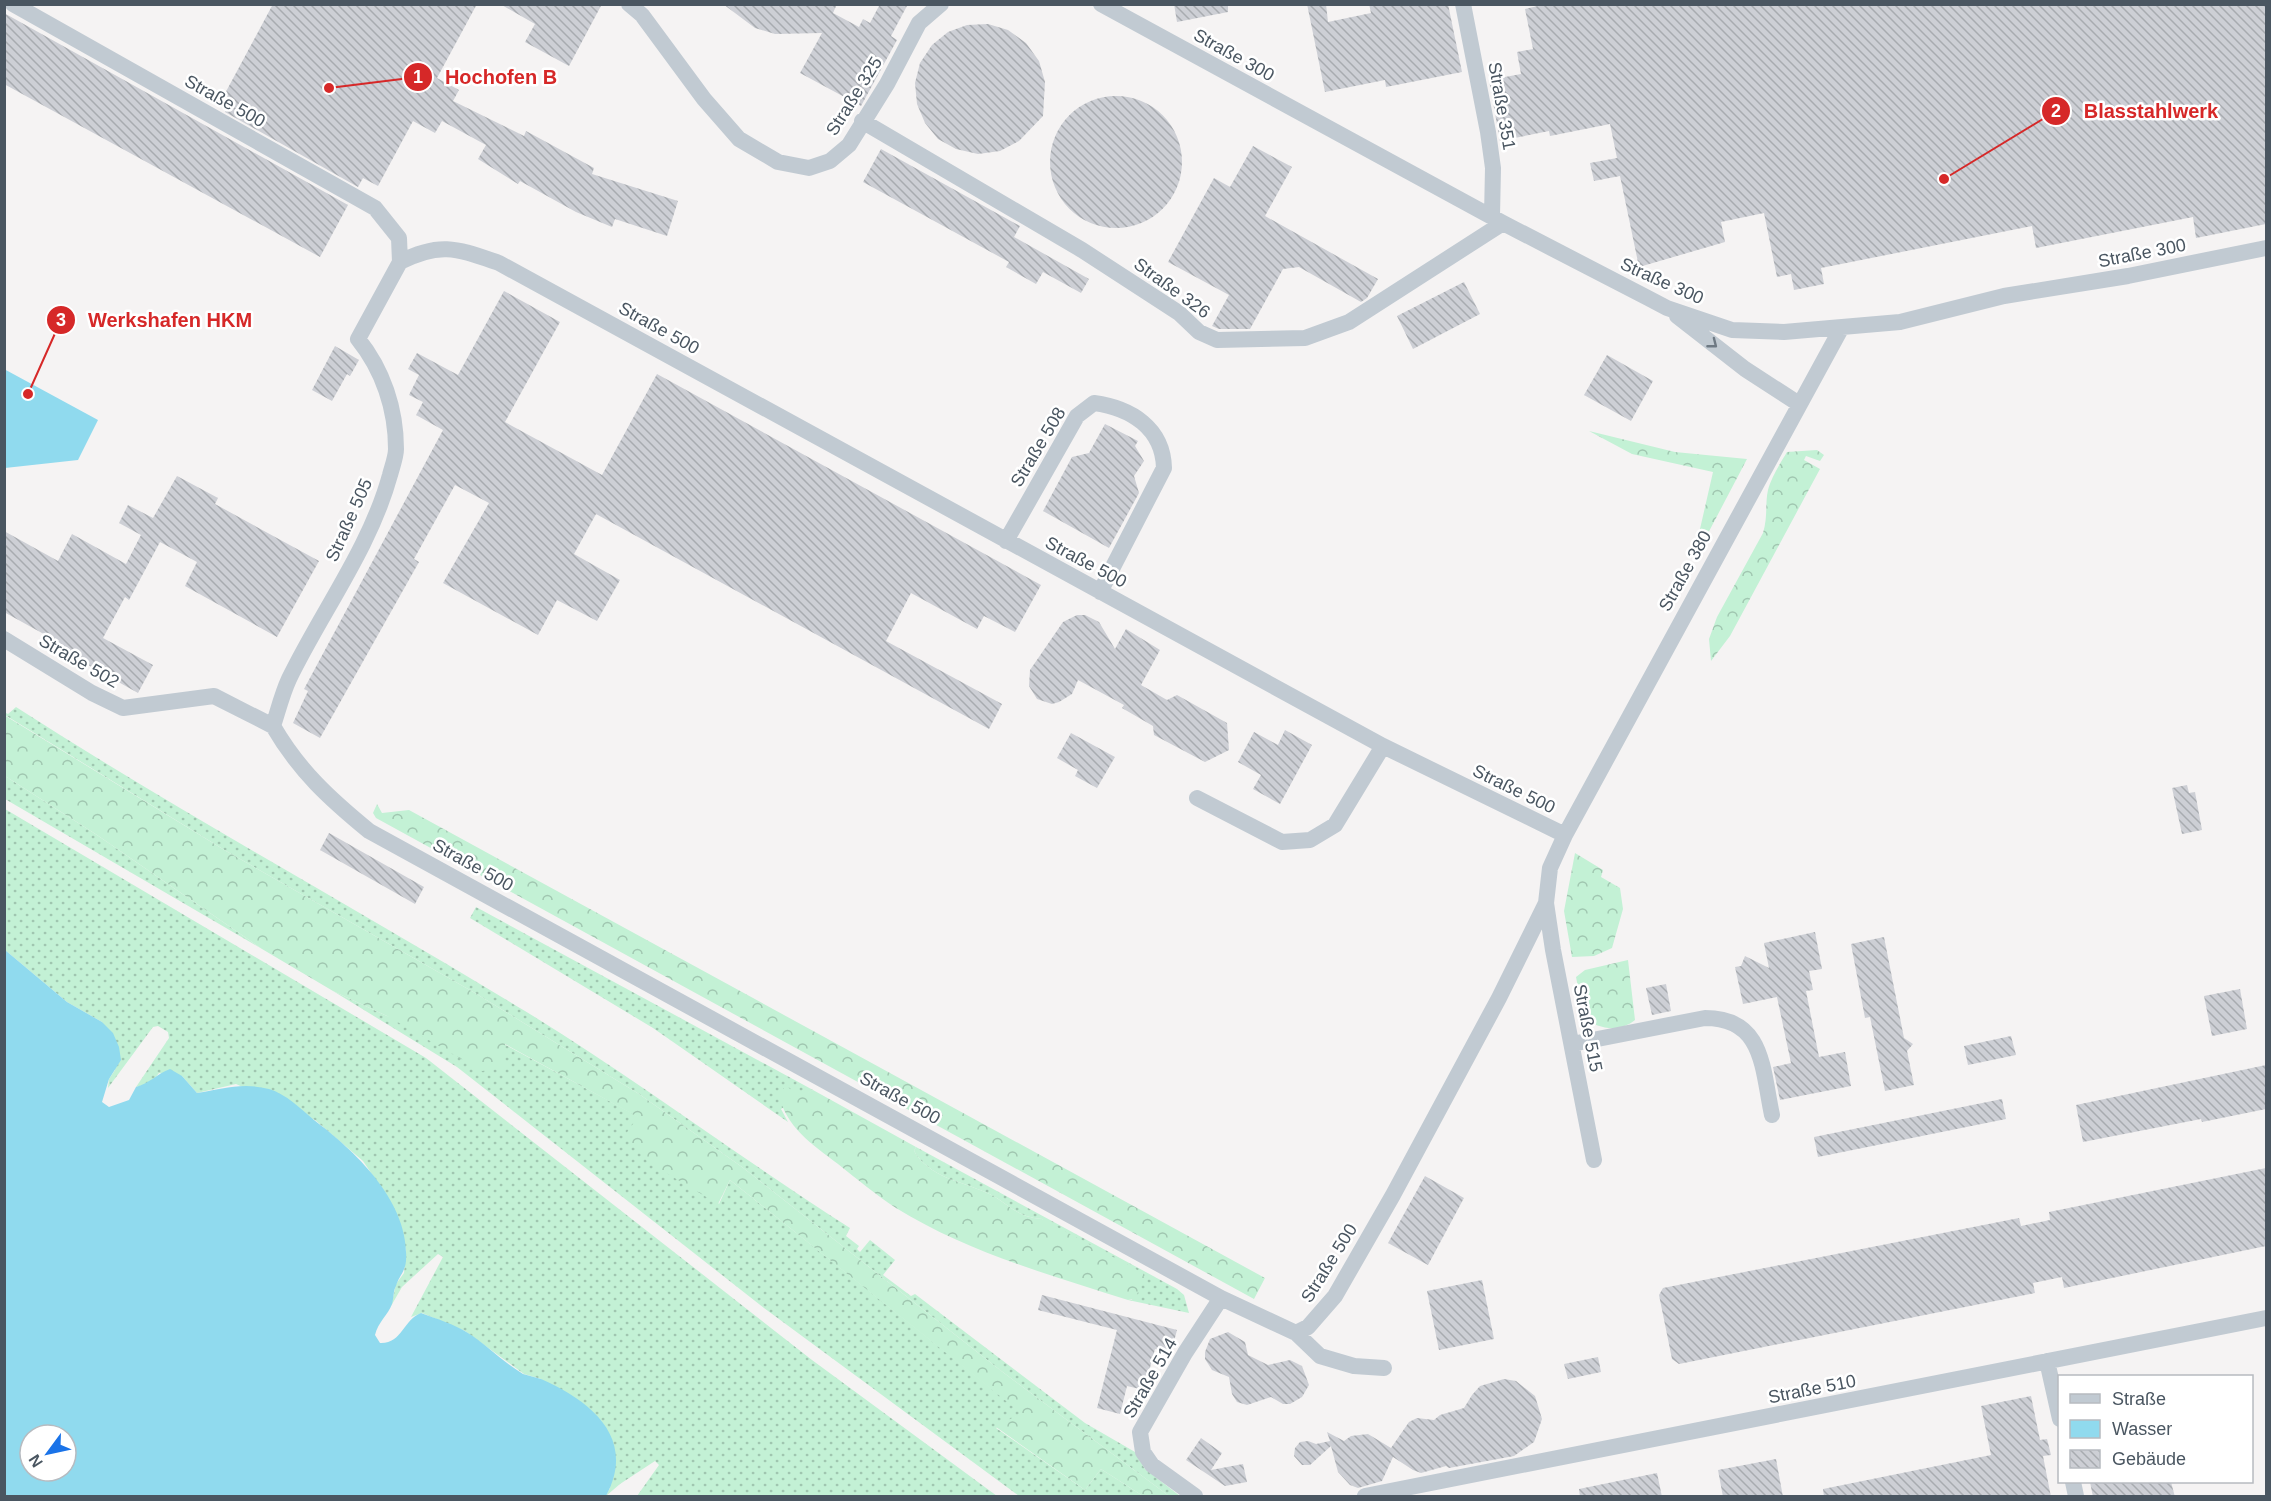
<svg xmlns="http://www.w3.org/2000/svg" width="2271" height="1501" font-family="Helvetica,sans-serif">
<defs>
<pattern id="grass-dots" width="8" height="8" patternUnits="userSpaceOnUse" patternTransform="scale(1.5)"><rect width="8" height="8" fill="#c3f1d5"/><path d="M2 2h.1M6 6h.1" fill="none" stroke="#a0c6b0" stroke-width="1.8" stroke-linecap="round"/></pattern>
<pattern id="forest-crowns" width="20" height="18" patternUnits="userSpaceOnUse" patternTransform="scale(1.5)"><rect width="20" height="18" fill="#c3f1d5"/><path d="M2 6a3 3 0 1 1 6 0M12 15a3 3 0 1 1 6 0" fill="none" stroke="#a0c6b0"/></pattern>
<pattern id="building-back-hatch" width="6" height="6" patternUnits="userSpaceOnUse" patternTransform="scale(1.5)"><rect width="6" height="6" fill="#cdcfd5"/><path d="M-1 5l2 2M0 0l6 6M5-1l2 2" fill="none" stroke="#a8abb0"/></pattern>
</defs>
<rect width="100%" height="100%" fill="#f5f3f3"/>
<path fill="url(#grass-dots)" d="M16,707C182,814 356,908 525,1011C636,1079 740,1158 850,1228L846,1236L859,1246L857,1249L860,1252L870,1240L895,1260L883,1275L911,1296L915,1294L1085,1423L1135,1452L1145,1469L1180,1496H1169L1000,1370L742,1167L639,1094L475,993L226,851L5,715L4,712L8,714Z
M5,776L97,835L262,949L5,799Z
M5,809L426,1058L812,1360L997,1496H637L659,1465L655,1461L620,1484L606,1496L610,1488L541,1379L524,1374L465,1331L422,1313L411,1317L443,1257L438,1254L402,1287L391,1306L396,1284L404,1273L406,1250L397,1219L386,1195L363,1161L315,1120L236,1084L197,1093L182,1076L159,1073L151,1083L136,1087L169,1038L168,1032L158,1026L153,1027L108,1088L109,1079L115,1070L102,1022L67,1002L5,950Z
M476,907L813,1090L781,1109L788,1122L653,1028L470,918Z
M333,991L387,1016L504,1044L639,1117L719,1204L730,1180L1022,1413L996,1428L1085,1490L1101,1469L1143,1496H1019L764,1308L457,1067Z
M916,1147L1177,1289L1184,1295L1189,1313L1128,1300H1133L1042,1219C1012,1216 1009,1202 985,1192C960,1181 929,1177 914,1151Z"/>
<path fill="url(#forest-crowns)" d="M1589,431L1675,452L1747,459L1705,539L1700,529L1713,472L1632,454Z
M1817,450L1824,455L1820,461L1806,456L1804,460L1820,469L1730,636L1711,661L1709,639L1717,617L1763,533C1768,517 1765,502 1768,490C1771,478 1781,462 1787,452Z
M4,715L226,851L475,993L639,1094L742,1167L1000,1370L1169,1496H1143L1101,1469L1085,1490L996,1427L1021,1413L730,1180L718,1204L648,1162L625,1135L638,1117L505,1044L504,1068L482,1071L387,1016L333,991L262,949L97,835L5,776Z
M377,804L382,813L409,810L1265,1278L1254,1299L376,818L373,813Z
M1575,853L1603,870L1601,877L1620,888L1623,909L1612,948L1594,956L1572,957L1564,911Z
M1628,960L1635,1020C1619,1033 1599,1029 1584,1018L1576,977L1585,970Z
M786,1086L800,1096L813,1090L916,1147L914,1151C929,1177 960,1181 985,1192C1009,1202 1012,1216 1042,1219L1143,1273L1144,1278L1135,1299L1128,1300C1050,1275 967,1252 896,1208C876,1195 857,1179 838,1164C813,1145 784,1126 779,1093Z"/>
<path fill="#90daee" fill-rule="evenodd" d="M4,369L98,420L78,460L5,468Z
M5,950L67,1002L102,1022L113,1033L119,1047L121,1060L109,1079L102,1102L109,1107L129,1100L136,1087C150,1083 157,1074 170,1069L182,1076L197,1093C223,1089 242,1082 269,1089C286,1094 301,1109 314,1120C356,1152 410,1202 406,1261C405,1272 399,1276 396,1286C393,1291 394,1298 392,1304C388,1315 378,1322 375,1335L380,1343C402,1344 403,1320 421,1313C437,1319 454,1324 468,1333C487,1345 504,1363 523,1374C529,1376 535,1377 541,1379C591,1401 637,1438 606,1496H5ZM30,1435H66V1471H30Z"/>
<path fill="url(#building-back-hatch)" d="M273,4H477L437,78L459,90L453,101L524,136L526,131L594,168L592,174L678,201L667,236L615,219L612,227L576,212L520,181L518,184L478,159L486,145L442,121L435,133L413,121L378,186L363,178L358,187L225,112L230,103L222,99Z
M500,4H602L569,66L525,42L535,24Z
M723,4H837L833,13L859,27L863,19L870,23L880,4H908L891,36L897,40L861,106L800,73L822,33L775,34L755,28Z
M1174,4H1228V12L1177,22Z
M1307,4H1326L1328,22L1371,13L1369,4H1448L1462,72L1386,87L1385,80L1325,92Z
M1546,4H2266V224L2196,238L2193,217L2036,248L2032,226L1821,268L1824,284L1794,290L1791,274L1777,277L1764,213L1721,222L1725,242L1639,267L1620,176L1594,181L1590,163L1617,158L1610,124L1550,136L1549,131L1500,141L1489,80L1521,74L1517,52L1533,49L1525,9Z
M4,13L348,205L320,257L4,84Z
M988,24L1008,30L1026,43L1039,61L1045,82L1043,116L1019,141L1000,151L978,154L956,149L938,139L925,123L917,104L915,83L920,63L932,45L948,32L967,25Z
M1050 162a66 66 0 1 1 132 0a66 66 0 1 1-132 0Z
M1253,146L1292,167L1265,216L1378,279L1367,298L1361,302L1299,267L1283,269L1250,329H1219L1212,326L1229,295L1168,262L1214,178L1230,187Z
M881,149L1020,226L1014,237L1089,279L1081,293L1043,272L1036,284L1006,267L1009,262L863,182Z
M1464,282L1480,314L1413,349L1397,316Z
M504,291L560,322L505,422L602,475L657,374L1041,585L1015,632L984,616L977,629L911,593L886,641L1002,704L989,729L596,514L574,554L620,580L597,621L557,600L538,635L443,583L489,503L455,485L414,559L419,562L320,738L293,723L308,691L304,689L443,430L416,415L423,402L409,395L419,375L408,369L417,353L458,375Z
M335,346L359,360L350,376L347,374L332,401L312,390Z
M1607,355L1653,381L1631,421L1584,395Z
M1105,424L1138,441L1135,446L1144,461L1134,476L1139,493L1109,548L1043,511L1072,457L1089,453Z
M177,476L218,498L215,504L319,561L277,637L185,586L197,562L160,542L129,600L125,597L103,638L153,665L138,693L58,648L60,643L4,612V531L58,561L72,534L126,564L141,535L119,523L128,505L153,518Z
M1077,615H1085L1099,622L1115,649L1126,629L1160,650L1141,685L1167,700L1177,695L1227,723L1229,750L1205,762L1154,735L1153,726L1122,708L1124,705L1078,680L1072,694L1059,702L1052,704L1037,699L1029,686L1030,670L1063,622Z
M1285,730L1312,745L1280,804L1253,789L1261,775L1238,762L1254,732L1278,745Z
M1071,733L1115,757L1097,788L1075,776L1078,770L1057,758Z
M2187,785L2189,793L2195,792L2202,830L2182,834L2172,788Z
M329,833L424,887L415,904L320,850Z
M1815,932L1822,969L1809,971L1813,990L1806,991L1819,1057L1845,1052L1851,1086L1780,1100L1773,1067L1791,1063L1777,997L1743,1004L1735,967L1741,966L1745,956L1769,968L1764,943Z
M1884,937L1904,1038L1913,1044L1907,1051L1914,1085L1885,1091L1870,1017L1865,1018L1851,944Z
M1666,984L1671,1011L1652,1015L1646,988Z
M2240,989L2247,1029L2212,1036L2204,996Z
M2011,1036L2016,1055L1968,1065L1964,1046Z
M2266,1065V1109L2202,1122L2201,1119L2083,1142L2076,1105Z
M2002,1099L2006,1119L1818,1157L1814,1137Z
M2266,1168V1246L2064,1288L2062,1277L2033,1283L2035,1293L1679,1364L1672,1359L1659,1295L1663,1288L2019,1218L2021,1226L2050,1220L2049,1212Z
M1425,1176L1464,1198L1428,1265L1388,1243Z
M1482,1280L1494,1339L1439,1350L1427,1291Z
M1042,1295L1177,1330L1171,1353L1155,1349L1144,1390L1127,1386L1120,1414L1097,1408L1117,1330L1038,1310Z
M1228,1332L1245,1342L1248,1355L1268,1365L1290,1360L1302,1366L1309,1385L1302,1397L1290,1404H1283L1271,1397L1247,1405L1237,1402L1232,1394L1229,1377L1212,1370L1205,1359V1352L1210,1339Z
M1598,1357L1601,1372L1568,1379L1564,1364Z
M1504,1379L1516,1381L1535,1396L1542,1419L1534,1442L1514,1456L1449,1468L1446,1466L1421,1473L1413,1470L1393,1457L1382,1481L1358,1488L1350,1485L1338,1472L1331,1446L1310,1465H1302L1294,1456L1295,1448L1300,1442L1308,1441L1316,1444L1330,1441L1327,1432L1344,1441L1351,1436L1368,1434L1391,1448L1409,1422L1417,1418L1434,1420L1440,1415L1464,1408L1472,1395L1480,1386Z
M2031,1396L2040,1440L2047,1439L2051,1455L2043,1456L2051,1497H1824L1823,1489L1991,1455L1981,1406Z
M1201,1438L1222,1453L1211,1470L1243,1464L1247,1482L1225,1486L1186,1460Z
M1776,1459L1783,1497H1723L1718,1470Z
M1657,1473L1662,1497H1580L1579,1489Z
M2090,1482H2171L2175,1497H2093Z"/>
<g fill="none" stroke-linecap="round" stroke-linejoin="round">
<path stroke="#c1cad2" stroke-width="16" d="M13,4L375,208L399,238L400,262
M629,4L642,15L704,99L739,139L778,162L809,168L830,161L849,145L887,84L919,23L941,4
M1101,4L1503,223L1648,298L1667,308L1732,330L1784,332L1900,322L2004,296L2128,276L2266,248
M1463,4L1488,132L1493,168L1492,216
M862,121L1082,250L1179,313L1199,332L1217,340L1305,338L1349,322L1503,223
M400,262C441,241 458,249 499,263L1383,746L1565,835
M1677,316L1745,369L1799,404
M1006,541L1077,416L1094,403C1131,408 1163,428 1164,468L1100,592
M4,639L92,693L123,708L214,696L273,726
M273,726C299,771 330,799 369,831L1221,1298L1296,1333L1308,1327L1335,1296L1393,1195L1499,998L1546,903L1550,868L1565,835L1842,327
M273,726C278,711 282,694 289,679C322,611 370,548 390,475C392,467 396,457 396,449C396,409 383,370 358,339L400,262
M1197,798L1282,842L1310,840L1335,825L1383,746
M1546,903L1553,950L1594,1160
M1572,1044L1705,1018C1764,1018 1762,1068 1772,1115
M1296,1333L1320,1356L1354,1366L1384,1368
M2047,1361L2060,1419
M2073,1482L2076,1496
M1195,1496L1152,1465L1143,1452L1140,1432L1185,1353L1221,1298
M1365,1496L2266,1318"/>
</g>
<defs><path id="oneway-chevron" d="M-2-3.5L2.5 0L-2 3.5" fill="none" stroke-width="1.6" stroke-linecap="round" stroke-linejoin="round" transform="scale(1.5)"/></defs>
<use stroke="#6e7983" href="#oneway-chevron" transform="translate(1713 344) rotate(38)"/>
<g text-anchor="middle" dominant-baseline="central" stroke-width="5" stroke-linejoin="round" paint-order="stroke">
<g font-size="18" fill="#4a5661" stroke="#fff">
<text transform="translate(1234 55) rotate(29)">Straße 300</text>
<text transform="translate(854 96) rotate(-58)">Straße 325</text>
<text transform="translate(225 101) rotate(29)">Straße 500</text>
<text transform="translate(1502 106) rotate(80)">Straße 351</text>
<text transform="translate(2142 253) rotate(-11)">Straße 300</text>
<text transform="translate(1662 281) rotate(24)">Straße 300</text>
<text transform="translate(1172 288) rotate(36)">Straße 326</text>
<text transform="translate(659 328) rotate(29)">Straße 500</text>
<text transform="translate(1038 447) rotate(-59)">Straße 508</text>
<text transform="translate(349 520) rotate(-66)">Straße 505</text>
<text transform="translate(1086 562) rotate(28)">Straße 500</text>
<text transform="translate(1685 571) rotate(-61)">Straße 380</text>
<text transform="translate(79 661) rotate(30)">Straße 502</text>
<text transform="translate(1514 789) rotate(26)">Straße 500</text>
<text transform="translate(473 865) rotate(29)">Straße 500</text>
<text transform="translate(1588 1028) rotate(79)">Straße 515</text>
<text transform="translate(900 1098) rotate(29)">Straße 500</text>
<text transform="translate(1329 1263) rotate(-58)">Straße 500</text>
<text transform="translate(1150 1378) rotate(-60)">Straße 514</text>
<text transform="translate(1812 1389) rotate(-11)">Straße 510</text>
</g>
</g>
<path fill="none" stroke="#d62828" stroke-width="2" d="M329 88L418 77M1944 179L2056 111M28 394L61 320"/>
<g fill="#d62828" stroke="#fff" stroke-width="2">
<circle cx="329" cy="88" r="6"/>
<circle cx="1944" cy="179" r="6"/>
<circle cx="28" cy="394" r="6"/>
<circle cx="418" cy="77" r="15"/>
<circle cx="2056" cy="111" r="15"/>
<circle cx="61" cy="320" r="15"/>
</g>
<g font-size="18" text-anchor="middle" font-weight="bold" fill="#fff">
<text x="418" y="83">1</text>
<text x="2056" y="117">2</text>
<text x="61" y="326">3</text>
</g>
<g font-size="20" text-anchor="middle" font-weight="bold" fill="#d62828" stroke="#fff" stroke-width="5" stroke-linejoin="round" paint-order="stroke">
<text x="501" y="84">Hochofen B</text>
<text x="2151" y="118">Blasstahlwerk</text>
<text x="170" y="327">Werkshafen HKM</text>
</g>
<rect width="2271" height="1501" fill="none" stroke="#4a5661" stroke-width="12"/>
<rect x="2058" y="1375" width="195" height="108" fill="#ffffff" stroke="#b7bbc0" stroke-width="1.5"/>
<rect x="2070" y="1394" width="30" height="9" fill="#c1cad2" stroke="#b7bbc0" stroke-width="1.5"/>
<text x="2112" y="1405" font-size="18" fill="#4a5661">Straße</text>
<rect x="2070" y="1420" width="30" height="18" fill="#90daee" stroke="#b7bbc0" stroke-width="1.5"/>
<text x="2112" y="1435" font-size="18" fill="#4a5661">Wasser</text>
<rect x="2070" y="1450" width="30" height="18" fill="url(#building-back-hatch)" stroke="#b7bbc0" stroke-width="1.5"/>
<text x="2112" y="1465" font-size="18" fill="#4a5661">Gebäude</text>
<g transform="translate(48 1453) rotate(237)"><circle r="28" fill="#ffffff" stroke="#b7bbc0" stroke-width="1.5"/>
<path d="M0-4.5L10 22L0 15L-10 22Z" fill="#1a73e8"/>
<text y="-9" font-size="16" font-weight="bold" text-anchor="middle" fill="#4a5661">N</text>
</g>
</svg>
